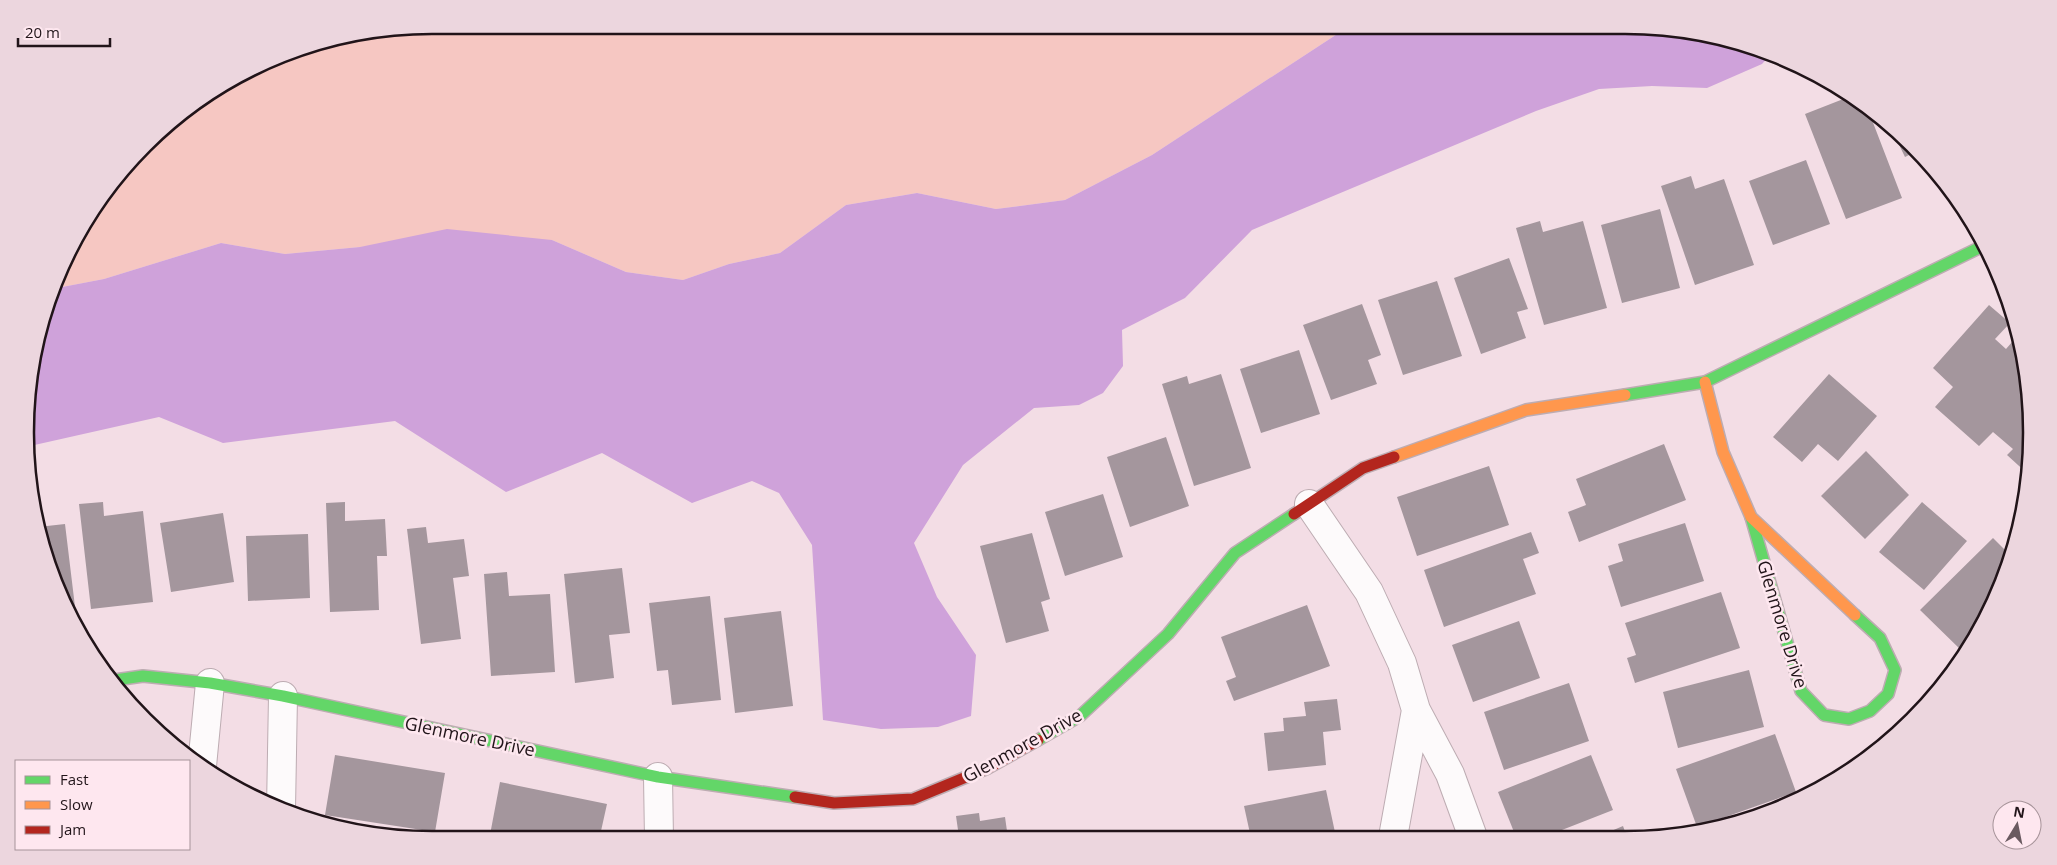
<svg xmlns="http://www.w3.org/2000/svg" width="2057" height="865" font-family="'Open Sans',sans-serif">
<rect width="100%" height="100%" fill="#f3dde5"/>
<path fill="#f6c7c2" d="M433,25H1351L1152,155L1065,200L996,209L917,193L846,205L780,253L729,264L683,280L626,272L552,240L360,247L285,254L221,243L104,279L57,288L79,229L164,126L229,80L301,47Z"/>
<path fill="#cfa2da" d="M1351,25H1511L1525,30L1539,25H1625L1756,47L1771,54L1762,64L1707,88L1652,86L1599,89L1536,111L1252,230L1185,298L1122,330L1123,366L1103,393L1079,405L1034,408L963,465L914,543L937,597L976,655L971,716L938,727L881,729L823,720L812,545L779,493L752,481L692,503L602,453L506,492L395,421L223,443L159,417L30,446L33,353L57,288L104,279L221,243L285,254L360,247L447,229L552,240L626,272L683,280L729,264L780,253L846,205L917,193L996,209L1065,200L1152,155Z"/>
<path fill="#a4969d" d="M1851,96L1867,107L1902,198L1846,219L1805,114Z
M1889,124L1893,126L1917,151L1905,157Z
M1806,160L1830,224L1773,245L1749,181Z
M1691,176L1695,189L1724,179L1754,265L1695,285L1661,186Z
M1660,209L1680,288L1622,303L1601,225Z
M1540,221L1543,232L1583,221L1607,308L1544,325L1516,228Z
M1509,258L1528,309L1517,312L1526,338L1481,354L1454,278Z
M1437,281L1462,356L1403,375L1378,300Z
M1362,304L1381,355L1368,360L1377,384L1331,400L1303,325Z
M1989,305L2010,323L1995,339L2006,349L2019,334L2031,406L2029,475L2007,455L2013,449L1993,432L1979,446L1935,407L1953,387L1933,368Z
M1299,350L1320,414L1261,433L1240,369Z
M1221,374L1251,468L1194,486L1162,384L1187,376L1189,384Z
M1829,374L1877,416L1838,461L1818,444L1802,462L1773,437Z
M1166,437L1189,506L1130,527L1107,457Z
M1664,444L1686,500L1579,542L1568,512L1586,505L1576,479Z
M1866,451L1909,495L1865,539L1821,496Z
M1489,466L1509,525L1417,556L1397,497Z
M1103,494L1123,557L1065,576L1045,512Z
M103,502L104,516L143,511L153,602L91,609L79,504Z
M345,502V521L385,519L387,556H377L379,610L330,612L326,503Z
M1922,502L1967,541L1924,590L1879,552Z
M223,513L234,582L171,592L160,523Z
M1685,523L1704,581L1621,607L1608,566L1623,561L1618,544Z
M65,524L76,615H70L47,563L38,527Z
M426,527L428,543L464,539L469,576L453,578L461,639L421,644L407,529Z
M1531,532L1539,553L1523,559L1536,594L1444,627L1424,570Z
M1032,533L1050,599L1041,602L1049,631L1006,643L980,546Z
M308,534L310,598L248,601L246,536Z
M1993,538L2011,556L2002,566L2007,570L1963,652L1920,610Z
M622,568L630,633L609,635L614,678L575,683L564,574Z
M507,572L509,596L550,594L555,672L491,676L484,574Z
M1721,592L1740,648L1635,683L1627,658L1636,655L1625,623Z
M710,596L721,700L672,705L668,670L657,671L649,603Z
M1307,605L1330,666L1234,701L1226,681L1236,677L1221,637Z
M781,611L793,706L735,713L724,618Z
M1519,621L1540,678L1473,702L1452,645Z
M1749,670L1764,727L1678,748L1663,692Z
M1569,683L1589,741L1504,770L1484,712Z
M1337,699L1341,730L1323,732L1326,765L1268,771L1264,733L1284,731L1283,718L1306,716L1304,702Z
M1775,734L1796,792L1697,827L1676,769Z
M335,755L445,773L435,832L325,815Z
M1591,755L1613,810L1544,837H1516L1498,792Z
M500,782L607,804L599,840H489Z
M1326,790L1336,837L1251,838L1244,806Z
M979,813L980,821L1005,817L1008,838L925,839L924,835L958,830L956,816Z
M1623,826L1627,837H1597Z
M845,836V839H738V837Z"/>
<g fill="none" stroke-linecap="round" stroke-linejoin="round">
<defs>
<path id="street" d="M1309,504L1369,592L1402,663L1416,710L1450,774L1473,837
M202,766L210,683
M658,777L659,839
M281,809L283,696
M1393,837L1416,710"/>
<path id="fast" d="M1625,395L1705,382L1985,245
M1751,517L1801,691L1824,715L1849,719L1870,711L1888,694L1895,670L1880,638L1855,615
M115,680L143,676L210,683L283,696L658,777L795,797
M1038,740L1080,716L1168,634L1235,553L1294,514"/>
<path id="slow" d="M1705,382L1723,452L1751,517L1855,615
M1394,457L1526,410L1625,395"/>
<path id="jam" d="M1294,514L1363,468L1394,457
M795,797L834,803L913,799L988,768L1038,740"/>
</defs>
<use href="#street" stroke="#bdacb2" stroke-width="30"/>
<use href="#fast" stroke="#bdacb2" stroke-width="14"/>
<use href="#slow" stroke="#bdacb2" stroke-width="14"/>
<use href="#jam" stroke="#bdacb2" stroke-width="14"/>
<use href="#street" stroke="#fdfafb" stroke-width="28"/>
<use href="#fast" stroke="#63d668" stroke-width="11"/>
<use href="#slow" stroke="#ff974d" stroke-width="11"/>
<use href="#jam" stroke="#b3261e" stroke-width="11"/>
</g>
<g text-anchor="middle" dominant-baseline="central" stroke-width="5" stroke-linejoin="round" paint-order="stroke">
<g font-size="18" fill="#211419" stroke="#fee7ef">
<text transform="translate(1783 624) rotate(73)">Glenmore Drive</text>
<text transform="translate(470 736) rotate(12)">Glenmore Drive</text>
<text transform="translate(1022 745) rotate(-29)">Glenmore Drive</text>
</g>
</g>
<path d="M0 0H2057V865H0ZM432 34H1625A398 398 0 0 1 2023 432V433A398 398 0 0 1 1625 831H432A398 398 0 0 1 34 433V432A398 398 0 0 1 432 34Z" fill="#ecd6de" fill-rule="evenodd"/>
<path fill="none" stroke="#211419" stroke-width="2.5" d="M432 34H1625A398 398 0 0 1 2023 432V433A398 398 0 0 1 1625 831H432A398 398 0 0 1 34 433V432A398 398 0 0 1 432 34Z"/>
<rect x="15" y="760" width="175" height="90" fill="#fee7ef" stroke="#a69399"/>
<rect x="25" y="776" width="25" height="8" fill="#63d668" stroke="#a69399"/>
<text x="60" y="785" font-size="15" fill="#211419">Fast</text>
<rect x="25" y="801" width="25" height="8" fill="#ff974d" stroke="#a69399"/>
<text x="60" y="810" font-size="15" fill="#211419">Slow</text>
<rect x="25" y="826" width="25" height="8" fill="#b3261e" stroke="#a69399"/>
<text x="60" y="835" font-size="15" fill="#211419">Jam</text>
<g transform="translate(2017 825) rotate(10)"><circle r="24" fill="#fee7ef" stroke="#a69399"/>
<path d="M0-4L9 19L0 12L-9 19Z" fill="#6a5a60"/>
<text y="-8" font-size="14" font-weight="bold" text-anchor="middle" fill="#211419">N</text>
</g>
<path d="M18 38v8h92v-8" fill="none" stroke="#211419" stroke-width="2.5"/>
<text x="25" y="38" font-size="15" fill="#211419" stroke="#fee7ef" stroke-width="4" paint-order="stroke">20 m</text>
</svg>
